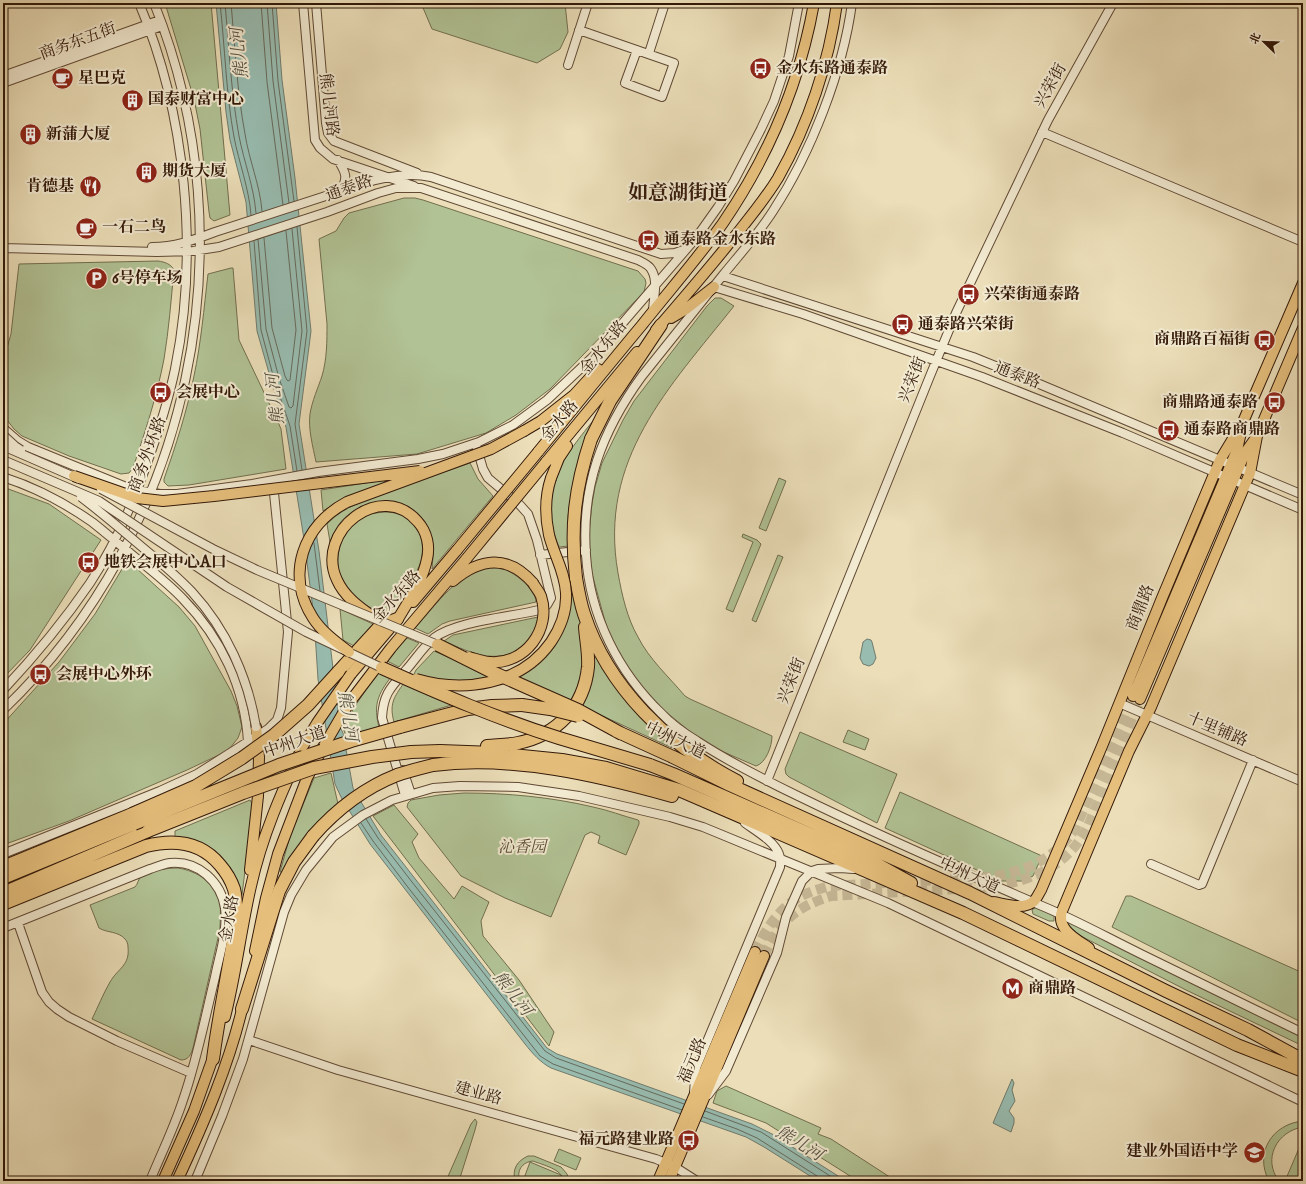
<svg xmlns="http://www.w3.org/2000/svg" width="1306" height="1184" font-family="'IM FELL English','Noto Serif SC',serif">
<rect width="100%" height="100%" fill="#ebdeb8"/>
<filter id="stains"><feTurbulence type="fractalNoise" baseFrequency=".005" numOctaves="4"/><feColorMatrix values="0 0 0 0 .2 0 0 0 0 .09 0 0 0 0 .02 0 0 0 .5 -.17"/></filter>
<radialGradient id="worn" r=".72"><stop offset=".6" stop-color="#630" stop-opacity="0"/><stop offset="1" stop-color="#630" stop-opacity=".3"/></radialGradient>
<path fill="#b1c294" stroke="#726e4e" d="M165,3H211L230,215L214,221L210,218L209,212L200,129L194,99Z
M421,3H565L568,32L560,49L537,63L432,29Z
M404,198H415L423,200L638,271L645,279L646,283L644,292L550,389L516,415L486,433L417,454L316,462C313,447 308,429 310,414C312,401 318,388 322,376C327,359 327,341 327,324L319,239L336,231L344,218L349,213Z
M158,261C165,262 171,264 174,270C171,300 169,329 164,359C157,396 145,432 133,468L129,473L121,474L69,456L22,436L14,429L7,420L3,411V362L11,334L19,264Z
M231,268H233L239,340L278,422L281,429L286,469L189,485L168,486L164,482V479C176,445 187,411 194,376C201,343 204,308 208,274Z
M715,298H721L734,306C669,388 598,459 618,573C622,595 627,618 638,637C649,659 669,677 685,696L690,699L772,736C772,746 766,763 756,766L712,747L698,738L655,703L630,675L608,632L591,570L589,549V533L592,504L595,487L602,463L623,420L634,401L707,306Z
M597,416L573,484L568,516V546L559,547C536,490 562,459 597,416Z
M470,463L478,479L493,496L432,569C433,558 434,547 431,536C420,493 364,493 340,523C335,529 333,536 330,542L327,524C344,505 377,496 400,488C423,479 447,471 470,463Z
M779,478L786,481L766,531L759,528Z
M391,479V481L341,500L323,511L321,490Z
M3,487L49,504L101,540L30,650L3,678Z
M384,512C397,512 411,516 418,529C434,565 404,589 383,614C370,608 359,602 349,592C331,573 336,539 355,522C364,515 374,513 384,512Z
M743,534L757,540L761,544L733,612L726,609L753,542L742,537Z
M778,555L783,557L756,622L752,620Z
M129,565L136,568L179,607L195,626L231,691L237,706L242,727L238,738L230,748L223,753L187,770L69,821L3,845V724L59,662L95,614L122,569Z
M492,567C495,567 498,567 501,568C513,571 536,589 536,602L450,621L442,624L428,634L415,628C438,603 456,573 492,567Z
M574,589L581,624L584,670L572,702L516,678C550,657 572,631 571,590Z
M340,609L373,624L354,646L343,640Z
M538,617C539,626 533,635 527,642C502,668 471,653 444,641L453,635Z
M407,638L419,643L399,667L387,661Z
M592,648L672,745V748L579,705Z
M434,651L492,676C469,686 438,681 414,674L416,670Z
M379,671L391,677C378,694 373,705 379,727L346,736L343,728L355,706Z
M404,683L455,704L394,722C389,704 394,697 404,683Z
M848,730L869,739L865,750L843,742Z
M800,732L897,774L877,823L789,777L786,774L785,769Z
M331,773L338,804L283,872H280L290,836L314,778Z
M900,792L1042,856L1033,876L1023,881H1001L885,828Z
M464,793C507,793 551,797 593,807C608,810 623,816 638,820L639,821V824L626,855L598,843L600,836L591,832L585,835L551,917L505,898L461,876L407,807L408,803L411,800L439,795Z
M250,800L253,805L242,895L239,899L233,877L175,837V831Z
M394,805L418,834L412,842L419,858L454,899L462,886L489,902L481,921L483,936L519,980L554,1032L549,1046L373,816Z
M178,868C197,871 216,883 220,903C221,912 220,921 220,929L193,1048C191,1054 189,1060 181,1060L92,1019C98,1007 103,994 110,982C118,968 130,966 128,947C128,944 127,941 125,939C118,931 107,933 99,928L90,905L135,887C138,884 138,879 141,877C149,870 168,868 178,868Z
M1126,896H1131L1303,973V1023L1112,927Z
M1036,907L1054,916V921H1049L1033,914L1032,910Z
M1068,921L1303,1037V1046L1186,990L1077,934L1067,924Z
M726,1086L821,1128L818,1134L831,1139L896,1181H858L766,1123L713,1103L717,1091Z
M475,1119L477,1122L475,1130L459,1181H446L471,1124Z
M1303,1121V1127C1277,1131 1262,1159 1279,1181H1269C1254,1153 1272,1124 1303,1121Z
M1303,1139V1181H1285Z
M559,1149L581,1158L576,1170L554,1161Z
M528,1156H534L561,1167L567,1174L569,1181H564C562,1169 543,1165 533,1161C522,1162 516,1171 520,1181H515C512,1169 517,1161 528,1156Z
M530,1162L561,1175L559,1181H523Z"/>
<path fill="#98bcb0" stroke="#707b6d" d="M216,3H276L282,80L295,178L311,331L299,424L319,551L340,727L343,733L353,788L355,792L381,835L547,1048L557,1054L752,1124L772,1134L846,1181H818L764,1147L746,1137L551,1068C540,1062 533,1054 525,1044L370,844L342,799L335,784L318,679L314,617L304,539L286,427L271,380L257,331L246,202L230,140L226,112Z
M867,639L871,640L872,642L876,658L873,664L869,666L863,664L860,658L863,642Z
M1012,1079L1014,1083L1012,1090L1015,1101L1009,1111L1014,1118V1123L1011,1132L993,1123Z"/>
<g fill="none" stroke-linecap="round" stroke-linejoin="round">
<path stroke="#666a5c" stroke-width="1" d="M220,3C225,48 226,93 234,137C239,163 249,188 251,215
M225,3C229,47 231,92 239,136C244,162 254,187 256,213
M231,3C235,47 237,91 245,134C249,160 260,185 262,211
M261,3L267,82L283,205
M267,3L273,81L289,203
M272,3L278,81L294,201
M297,227L307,331L295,424L302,470
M264,238L272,328L285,376L287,380L288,381L290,380L296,330L286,231
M258,239L266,329L279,378L289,407L291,408L293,406L302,331L292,229
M254,241L261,330L274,379L290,426L297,471
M314,543L320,591
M366,819L378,838L412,882L545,1051L556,1058L684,1104
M361,823L373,841L407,886L540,1056L553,1064L682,1110
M705,1111L761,1132L838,1181
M703,1117L737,1129L757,1138L817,1176L819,1181"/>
<path stroke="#c6b795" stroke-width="10" stroke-dasharray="10 5" stroke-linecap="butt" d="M755,952C766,928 782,903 808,893C815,890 823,888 830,886L992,877C1028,870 1053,860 1075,829L1133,696
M764,956C780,921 794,908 831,896L993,887C1035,879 1068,866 1088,826L1140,699"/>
<defs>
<path id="minor" d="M303,3L315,140L320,148L333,159L414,186
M316,3L326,123L328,133L334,141L417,173
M852,3C843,71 811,153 773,211C759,233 740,254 723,275C696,309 669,342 642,376C602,431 581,486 586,555C590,616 618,672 662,714C672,725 684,733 697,741C729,762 763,779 798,796C878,835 960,871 1042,906C1076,920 1108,938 1141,954C1195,980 1249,1007 1303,1033
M579,30L674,63L662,97L625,83L637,50
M649,53L665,3
M568,65L588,3
M3,76L160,20
M3,83L162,26
M1042,132L1303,242
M338,160C346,173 348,177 341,191
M3,223V259
M152,247C174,247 194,240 215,232L375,180C394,176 411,173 431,177L661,254L675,253L686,249
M3,248L157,252L193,251L219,247L327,212L378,193L396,188H421L638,260C642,262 649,265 651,269C659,281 653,299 653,312
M723,276L973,357L1025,378L1303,495
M714,287L803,314L982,377L1123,433L1303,510
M3,428L18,441L28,447L131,489L160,494H177L252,484L318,472L418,459L443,454L479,442L513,425L547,400L596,354L696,238L718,207L734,181L761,129L774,101L789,56L799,3
M3,477C34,487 65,503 92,522C105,532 117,543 130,553C148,568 167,582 183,599C221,638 245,688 248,742
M540,555L586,550
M3,690C35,656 64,621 90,583C113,548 131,508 145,469C157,436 168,403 175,369C199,252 186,113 139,3
M1119,703L1303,782
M3,710C191,530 251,244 154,3
M403,770L411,794
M767,781L930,376L956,313L1048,120L1113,3
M405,795L382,718C383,694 391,687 406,670C415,660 423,647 434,638C456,621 511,617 539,610L547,605L551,598L537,540L528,514L519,504L488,478L483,469L477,448
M3,854L160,791L197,774L268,729L277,720L281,708L288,632L273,483
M1151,864L1199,885L1202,884L1253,760
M18,923L42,992L49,1002L57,1009L69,1017L117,1041L191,1073
M3,928L150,869C156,867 163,864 170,863C198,860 221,882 225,908C228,931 219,956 215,977C205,1018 197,1060 183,1100C174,1128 161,1154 150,1181
M249,1040L338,1070L656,1159L675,1167L697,1181
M694,1092L696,1068L780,867C780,862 781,858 779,854C774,841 756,831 745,823
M708,1095L726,1071L777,953L786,917L802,881L812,871L818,869L840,868L853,869
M195,1181L222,1116L243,1059L284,912L291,895L306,870L333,837L363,815L392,800L433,788L460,786L518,787L579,796L670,817L703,827L888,903L1303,1102"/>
<path id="major" d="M671,318L686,309L714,287
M656,330C682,300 707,271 731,241C747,221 764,201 778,178C808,125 829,63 837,3
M524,431L541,421L574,395L598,369
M538,452C573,409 607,367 642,325C669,291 698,258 723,223C768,157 800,82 814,3
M546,462L637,352
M551,478L559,458L567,446
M453,581C480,558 508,554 533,583
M413,602L457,550
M372,616C359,607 344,596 337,580C314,531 382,479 418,522C427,532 430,546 427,559C423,580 409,600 398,619
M351,674L397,620
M1133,696L1237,450L1242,428
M1140,699L1245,453L1255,439
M349,703L391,648L467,558
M250,870L258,796L259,757L256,727
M994,902C1006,905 1025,910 1034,901C1037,898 1039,893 1041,890L1102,746L1162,598L1220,460L1243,422L1303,283
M1089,948C1076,939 1056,929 1062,911L1129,751L1151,707L1250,473L1257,436L1303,328
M255,951L266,898L278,854L307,778L323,747
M225,1017C236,974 241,929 251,886C262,836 282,791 303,746
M163,1181L194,1111L215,1052
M177,1181C204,1123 230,1063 244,1001
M658,1181L755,952
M669,1181L764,956"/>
<path id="highway" d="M591,439L610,401L661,325
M576,578C578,590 580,602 584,614C608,688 669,746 737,781
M338,672L381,625L397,619
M400,727L468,709L492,706L522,705
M487,746C498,745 508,745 518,743C557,735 584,707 588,667C589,654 586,641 585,627
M440,751L494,753L562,760L606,768L679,790L963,913L1237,1045L1303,1071
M673,757L730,785L970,893L1166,991L1248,1030L1303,1060
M433,765C512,755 597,775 672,796
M650,765L673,774L873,862L911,883
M3,867L132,814
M3,878L134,824
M3,893L148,831
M3,904L146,846C174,839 201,842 220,865C226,872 231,880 234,889C237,900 236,912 236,923C229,969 219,1013 213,1059
M242,1009L279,891L294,862L313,836"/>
</defs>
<use href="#minor" stroke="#614a35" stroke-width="10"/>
<use href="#major" stroke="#331909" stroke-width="12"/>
<use href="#highway" stroke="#331909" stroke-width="14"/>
<use href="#minor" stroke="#f2ead1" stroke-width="8"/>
<use href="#major" stroke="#e6bf7c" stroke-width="10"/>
<use href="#highway" stroke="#e6bf7c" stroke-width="12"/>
<defs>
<path id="minor-bridge" d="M3,435L15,446L21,450
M3,446L79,479
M3,460L99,501L227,587L306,632L382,668
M101,489L213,549L257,570L438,645
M81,497C102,513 122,530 142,547C159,561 176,575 192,592C226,629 248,677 256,727"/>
<path id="major-bridge" d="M74,476L137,498L163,501L214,496L420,471
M457,550L538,452
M467,558L546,462
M349,652C336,642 322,632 313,618C285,575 303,525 347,502L491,449L524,431
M469,657C476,659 483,662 490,662C525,665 552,629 541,596C539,591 535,587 533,583
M416,679C464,693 521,685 551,642C561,627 567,611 566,593C565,572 554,555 549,535C545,516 545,496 551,478
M325,744L349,703
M303,746L317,723L351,674"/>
<path id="highway-bridge" d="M576,578C570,527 575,487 591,439
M438,645L490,671L578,710L622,734
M382,668C440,694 498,719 559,738C589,747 619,756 650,765
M522,705L550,709L578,716
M616,731L673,757
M132,814L196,786L242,758L274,735L308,705L338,672
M134,824L279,765L351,741L400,727
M148,831L243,793L314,768L372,757L411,752L440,751
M313,836C336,810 364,788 397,775C409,771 421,768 433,765"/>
</defs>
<use href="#minor-bridge" stroke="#614a35" stroke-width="10" stroke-linecap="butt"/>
<use href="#major-bridge" stroke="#331909" stroke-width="12" stroke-linecap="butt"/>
<use href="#highway-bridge" stroke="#331909" stroke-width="14" stroke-linecap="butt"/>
<use href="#minor-bridge" stroke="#f2ead1" stroke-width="8"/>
<use href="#major-bridge" stroke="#e6bf7c" stroke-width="10"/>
<use href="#highway-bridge" stroke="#e6bf7c" stroke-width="12"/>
</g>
<defs>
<symbol id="bus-disc" viewBox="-11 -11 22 22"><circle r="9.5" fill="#8f2418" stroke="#f2ead1"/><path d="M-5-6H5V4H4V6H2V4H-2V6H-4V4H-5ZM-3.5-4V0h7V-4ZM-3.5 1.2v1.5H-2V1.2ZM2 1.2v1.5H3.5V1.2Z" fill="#fff"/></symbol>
<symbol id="cafe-disc" viewBox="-11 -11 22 22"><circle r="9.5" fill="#8f2418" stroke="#f2ead1"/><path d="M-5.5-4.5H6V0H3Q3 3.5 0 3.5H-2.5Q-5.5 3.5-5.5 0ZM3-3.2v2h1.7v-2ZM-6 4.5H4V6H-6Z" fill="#fff"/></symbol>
<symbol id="building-disc" viewBox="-11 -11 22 22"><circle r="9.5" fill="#8f2418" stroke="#f2ead1"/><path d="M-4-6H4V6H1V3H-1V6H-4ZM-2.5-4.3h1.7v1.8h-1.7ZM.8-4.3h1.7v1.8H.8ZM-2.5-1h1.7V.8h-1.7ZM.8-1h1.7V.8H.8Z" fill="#fff"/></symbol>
<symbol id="restaurant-disc" viewBox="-11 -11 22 22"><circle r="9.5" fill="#8f2418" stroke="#f2ead1"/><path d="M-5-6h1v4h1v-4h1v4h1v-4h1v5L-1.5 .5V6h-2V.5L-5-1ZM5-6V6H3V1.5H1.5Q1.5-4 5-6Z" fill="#fff"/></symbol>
<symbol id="parking-disc" viewBox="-11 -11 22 22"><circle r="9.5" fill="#8f2418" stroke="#f2ead1"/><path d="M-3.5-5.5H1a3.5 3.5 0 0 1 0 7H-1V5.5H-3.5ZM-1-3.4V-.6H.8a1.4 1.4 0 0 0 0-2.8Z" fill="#fff"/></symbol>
<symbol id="metro-disc" viewBox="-11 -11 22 22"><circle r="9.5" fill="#8f2418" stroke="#f2ead1"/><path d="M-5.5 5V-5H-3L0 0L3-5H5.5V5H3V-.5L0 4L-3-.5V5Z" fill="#fff"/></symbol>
<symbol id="school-disc" viewBox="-11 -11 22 22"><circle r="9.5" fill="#8f2418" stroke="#f2ead1"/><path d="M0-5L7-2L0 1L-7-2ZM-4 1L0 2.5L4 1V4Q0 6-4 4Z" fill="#fff"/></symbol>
</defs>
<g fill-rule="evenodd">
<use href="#bus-disc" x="748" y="56" width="25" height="25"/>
<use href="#cafe-disc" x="50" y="66" width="25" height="25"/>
<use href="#building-disc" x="120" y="88" width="25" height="25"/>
<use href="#building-disc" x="18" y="122" width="25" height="25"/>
<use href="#building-disc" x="134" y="160" width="25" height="25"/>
<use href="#restaurant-disc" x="78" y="174" width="25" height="25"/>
<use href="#cafe-disc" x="74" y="216" width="25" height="25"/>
<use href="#bus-disc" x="636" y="228" width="25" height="25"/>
<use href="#parking-disc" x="84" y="266" width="25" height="25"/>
<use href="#bus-disc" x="956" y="282" width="25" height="25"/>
<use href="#bus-disc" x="890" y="312" width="25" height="25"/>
<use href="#bus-disc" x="1252" y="328" width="25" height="25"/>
<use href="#bus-disc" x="148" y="380" width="25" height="25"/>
<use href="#bus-disc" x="1262" y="390" width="25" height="25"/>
<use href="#bus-disc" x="1156" y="418" width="25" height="25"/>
<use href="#bus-disc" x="76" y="550" width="25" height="25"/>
<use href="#bus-disc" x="28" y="662" width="25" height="25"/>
<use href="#metro-disc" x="1000" y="976" width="25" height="25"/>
<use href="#bus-disc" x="676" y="1128" width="25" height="25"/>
<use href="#school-disc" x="1242" y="1140" width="25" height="25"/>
</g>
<g text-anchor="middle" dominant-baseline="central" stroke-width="4" stroke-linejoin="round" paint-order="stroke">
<g font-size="16" fill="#331909" stroke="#f2ead1">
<text transform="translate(78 42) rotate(-20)">商务东五街</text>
<text transform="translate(1051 86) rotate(-61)">兴荣街</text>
<text transform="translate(328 105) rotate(83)">熊儿河路</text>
<text transform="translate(349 189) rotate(-20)">通泰路</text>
<text transform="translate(604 348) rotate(-51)">金水东路</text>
<text transform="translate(1017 376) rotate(21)">通泰路</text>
<text transform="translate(913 380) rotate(-68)">兴荣街</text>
<text transform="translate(560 421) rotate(-50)">金水路</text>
<text transform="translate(148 455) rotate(-70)">商务外环路</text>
<text transform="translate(397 597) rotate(-48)">金水东路</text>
<text transform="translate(1141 608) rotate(-68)">商鼎路</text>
<text transform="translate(792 681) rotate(-68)">兴荣街</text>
<text transform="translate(1217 730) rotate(23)">十里铺路</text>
<text transform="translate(675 741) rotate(26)">中州大道</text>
<text transform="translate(295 743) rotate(-19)">中州大道</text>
<text transform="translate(969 876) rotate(25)">中州大道</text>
<text transform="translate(230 919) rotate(-80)">金水路</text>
<text transform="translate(693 1061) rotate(-67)">福元路</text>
<text transform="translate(478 1094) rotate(15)">建业路</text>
</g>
<g font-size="16" font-weight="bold" fill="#331909" stroke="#f2ead1" text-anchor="start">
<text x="776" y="69">金水东路通泰路</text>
<text x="78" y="79">星巴克</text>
<text x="148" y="100">国泰财富中心</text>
<text x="46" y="135">新蒲大厦</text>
<text x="162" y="172">期货大厦</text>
<text x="74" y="187" text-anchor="end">肯德基</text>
<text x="102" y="228">一石二鸟</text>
<text x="664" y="240">通泰路金水东路</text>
<text x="112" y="279">6号停车场</text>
<text x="984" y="295">兴荣街通泰路</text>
<text x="918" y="325">通泰路兴荣街</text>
<text x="1250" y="340" text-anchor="end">商鼎路百福街</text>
<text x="176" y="393">会展中心</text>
<text x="1258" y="403" text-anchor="end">商鼎路通泰路</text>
<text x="1184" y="430">通泰路商鼎路</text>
<text x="104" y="563">地铁会展中心A口</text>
<text x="56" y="675">会展中心外环</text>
<text x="1028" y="989">商鼎路</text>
<text x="674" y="1140" text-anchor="end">福元路建业路</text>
<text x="1238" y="1152" text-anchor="end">建业外国语中学</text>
</g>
<g font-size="16" font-style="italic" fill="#594c33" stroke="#f2ead1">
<text x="522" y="848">沁香园</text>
</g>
<g font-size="17" font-style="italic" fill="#565243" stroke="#f2ead1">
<text transform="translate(240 53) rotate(-96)">熊儿河</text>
<text transform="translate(276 399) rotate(-96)">熊儿河</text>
<text transform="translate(347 716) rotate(81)">熊儿河</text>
<text transform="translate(512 994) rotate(52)">熊儿河</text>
<text transform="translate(799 1144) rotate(31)">熊儿河</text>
</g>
<g font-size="20" font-weight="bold" fill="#331909" stroke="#f2ead1">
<text x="678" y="193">如意湖街道</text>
</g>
</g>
<rect width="1306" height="1184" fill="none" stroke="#ebdeb8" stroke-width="16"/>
<rect x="4" y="4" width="1298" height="1176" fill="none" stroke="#331909" stroke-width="2"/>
<rect x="8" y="8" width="1290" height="1168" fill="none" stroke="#331909"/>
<g transform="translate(1264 42) rotate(293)" stroke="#f2ead1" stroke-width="3" paint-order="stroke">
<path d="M0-3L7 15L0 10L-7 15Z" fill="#331909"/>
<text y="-6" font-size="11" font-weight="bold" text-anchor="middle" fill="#331909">北</text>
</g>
<rect width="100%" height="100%" filter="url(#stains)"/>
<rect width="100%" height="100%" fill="url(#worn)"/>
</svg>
